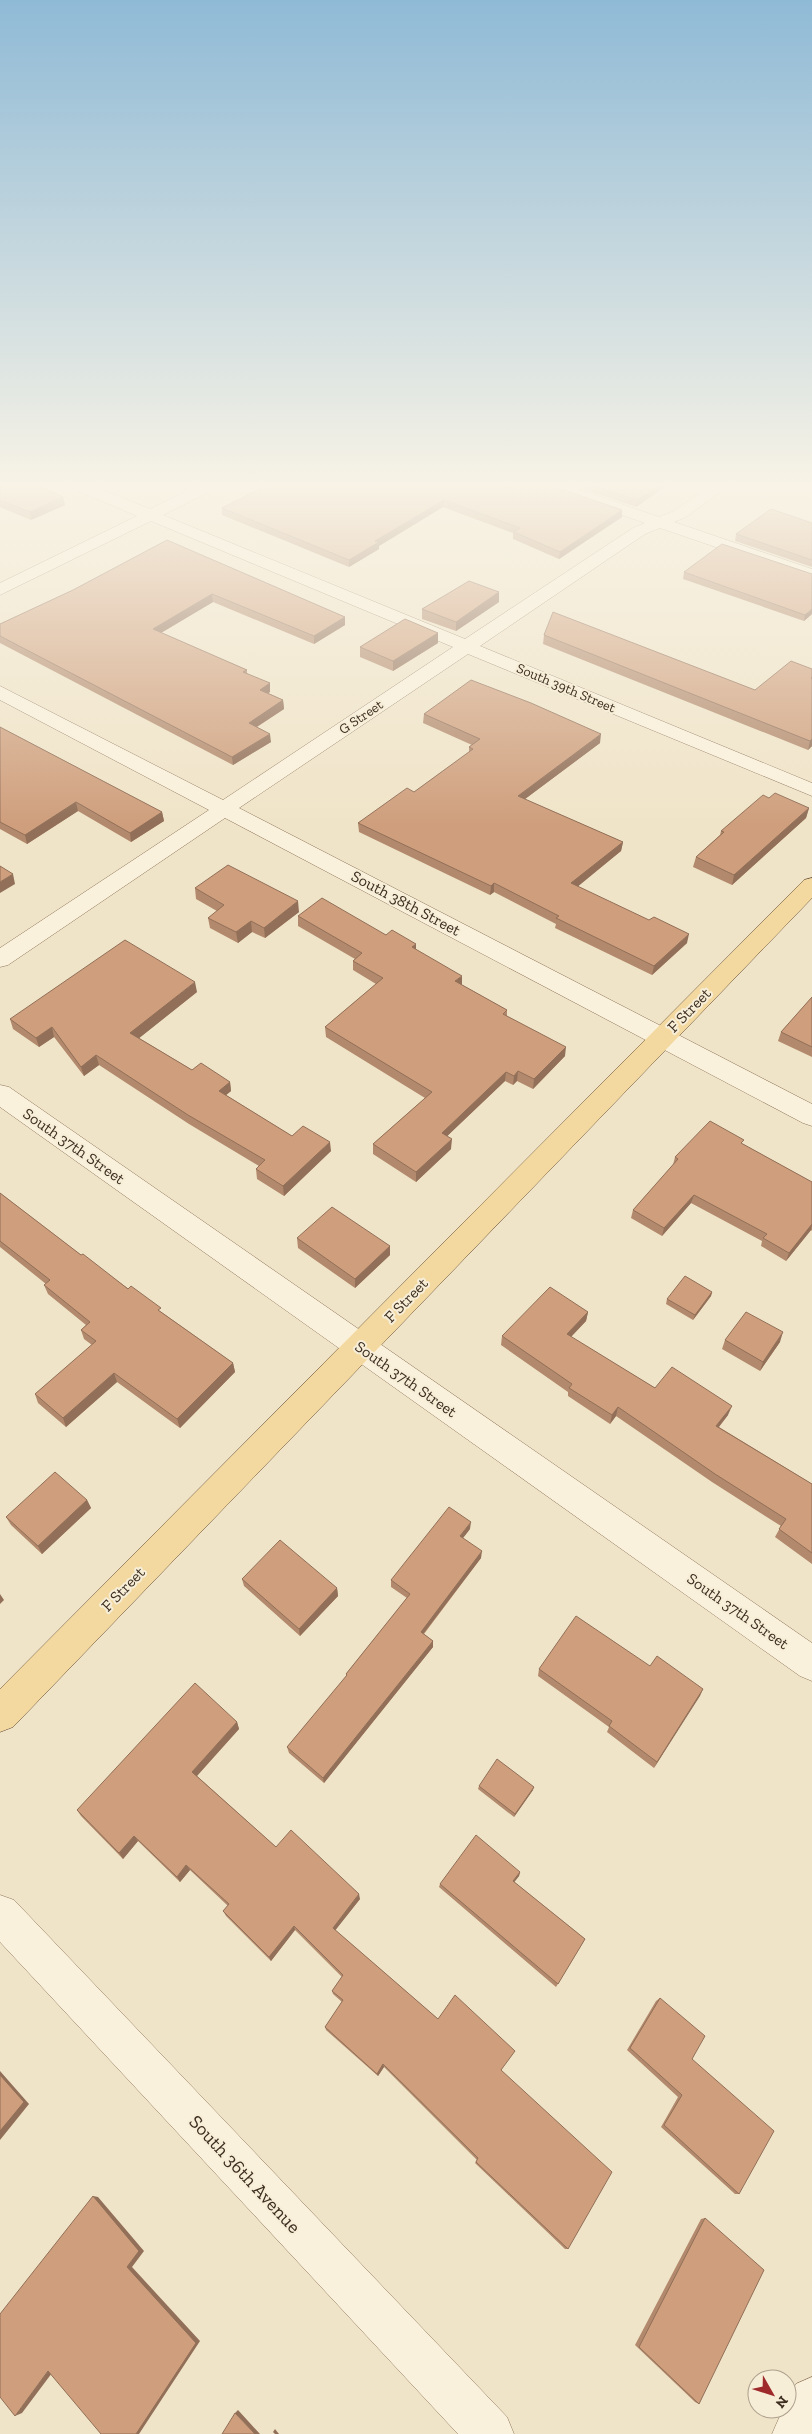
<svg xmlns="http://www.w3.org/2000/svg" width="812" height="2434" font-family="'Zilla Slab',serif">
<rect width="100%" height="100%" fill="#f0e4c8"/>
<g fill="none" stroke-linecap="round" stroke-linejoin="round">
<defs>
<path id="minor" d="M62,482H83L150,509L205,482H225L223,485L163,515L465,639L633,528L645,523L536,485L534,482H557L659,517L674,511L716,482H734L686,517L674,522L812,569V580L660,528L645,534L480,646L812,783V796L468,654L239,808L812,1104V1126L803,1123L225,818L8,965L0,967V948L209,810L0,700V686L223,800L453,647L151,521L0,595V583L137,516L64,485Z
M0,1085L9,1087L812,1643V1681L800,1676L0,1107Z
M0,1895L14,1900L507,2417L514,2434H458L0,1942Z
M812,2377V2434H772L783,2409H787V2401L796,2384Z"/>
<path id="major" d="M812,878V898L13,1727L0,1732V1689L804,880Z"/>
</defs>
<use href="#minor" stroke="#8d765c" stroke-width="1"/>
<use href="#major" stroke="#5b4430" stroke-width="1"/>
<use href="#minor" fill="#faf1dc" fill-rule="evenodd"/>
<use href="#major" fill="#f3d9a0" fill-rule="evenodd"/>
</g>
<path fill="#b2896c" d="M0,482H53L42,487L63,497L65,505L31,520L0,507Z
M146,482H166L157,486Z
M267,482H541L622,510V517L559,559L513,539V533L443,507L379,546V549L349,567L222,515V508L270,483Z
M563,482H672L636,507Z
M812,523V567L735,541L736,534Z
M167,540L345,617V625L314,644L213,602L161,633L247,670V673L270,692L268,693L283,700L284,709L257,727L271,742L233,765L0,643V624L73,590Z
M684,572L812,614L804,621L683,579Z
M499,592V602L456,631L422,619V609Z
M438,633V643L393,671L360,657V647Z
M544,635L755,690L812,669V746L808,750L543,644Z
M424,714L600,743L525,799L623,842L621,851L577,886L687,943L652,975L555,928L556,924L494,892L490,895L359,832L358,823L414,792L469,752V747L472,745L423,723Z
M0,727L162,812L164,821L131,842L78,811L27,844L0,829Z
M769,798L809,808L806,818L732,885L693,867L696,857L720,835L721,831Z
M195,888L299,912L265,938L252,932L238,943L210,928L208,918L217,911L196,899Z
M298,916L386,935L416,950L462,985L507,1010V1016L565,1056L533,1089L517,1081L513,1085L505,1081L447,1136L451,1149L416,1182L373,1154V1144L425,1098L326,1037L325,1027L376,984L353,970V961L355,959L298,926Z
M197,992L139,1038L192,1070L230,1082L231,1091L226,1095L292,1136L331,1151L284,1196L257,1179L256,1169L259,1166L189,1124L99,1065L84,1076L54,1037L39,1047L13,1029L10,1019Z
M812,997V1057L778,1041L781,1032Z
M743,1144L812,1182V1231L811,1230L786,1261L761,1246L762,1241L691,1203L662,1236L631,1218L633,1210L673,1165L675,1157Z
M0,1193L81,1255L233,1363L235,1372L180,1428L117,1382L66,1427L38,1403L35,1394L92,1345L84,1339L81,1330L86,1325L48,1294L44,1285L46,1284L0,1247Z
M297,1238L390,1246V1255L355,1288L298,1248Z
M712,1292L711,1296L693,1320L666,1304L667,1299Z
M588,1312L586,1321L571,1337L655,1388L728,1415L719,1427L812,1484V1564L775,1537L781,1526L712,1482L616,1416L610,1424L568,1396V1392L501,1345L502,1336Z
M725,1340L780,1342L760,1371L722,1349Z
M87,1500L91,1508L42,1554L11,1525L6,1517Z
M470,1529L463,1538L481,1558L424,1634L433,1641V1647L324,1783L289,1753L287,1747L346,1677V1674L407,1598L391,1587V1580Z
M242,1579L337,1588L338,1596L300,1636L244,1586Z
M650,1666L703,1689L654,1768L607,1732L609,1727L538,1676L539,1669Z
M237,1722L239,1729L197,1776L276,1847L360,1899L335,1930L438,2019L501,2071L568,2249H565L475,2163L477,2160L384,2067L378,2076L326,2030L325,2027L342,2002L333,1994L332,1991L342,1977L295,1930L271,1961L226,1916L223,1911L228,1906L190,1870L180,1882L138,1841L123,1859L81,1816L77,1810Z
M479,1786L533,1790L514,1817L478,1789Z
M520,1872L519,1876L514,1882L585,1939L556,1987L439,1887L440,1884Z
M660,1998L692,2059L739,2194H735L661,2127L678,2097L627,2050L656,2001Z
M705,2218L699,2404L695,2402L635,2345L701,2219Z"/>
<path fill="#916f58" d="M35,482H53L34,491L32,483Z
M157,482H166L157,486Z
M664,482H672L636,507L637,500Z
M63,497L65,505L31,520L30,512Z
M444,500L443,507L379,546V549L349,567V560L375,541Z
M622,510V517L559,559L560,552Z
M499,592V602L456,631V622Z
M212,594L213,602L154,637L153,629Z
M812,609V614L804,621L805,615Z
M345,617V625L314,644V636Z
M438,633V643L393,671V661Z
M270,683V692L260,698V690Z
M283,700L284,709L250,731L249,723Z
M270,734L271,742L233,765L232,757Z
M601,734L600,743L517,805L518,796Z
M812,739V746L808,750L810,741Z
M76,802L78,811L27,844L25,835Z
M809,808L806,818L732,885L734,875Z
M162,812L164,821L131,842L130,833Z
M623,842L621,851L570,893L571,883Z
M13,874L15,884L0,893V882Z
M494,883V892L490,895L491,886Z
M298,901L299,912L265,938L264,928Z
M251,921L252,932L238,943L236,932Z
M689,934L687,943L652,975L654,966Z
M416,944V954L412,947Z
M462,976V986L455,981Z
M195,982L197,992L133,1043L130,1033Z
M52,1027L54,1037L39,1047L36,1038Z
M566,1047L565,1056L533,1089L534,1079Z
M96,1055L99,1065L84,1076L81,1067Z
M518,1071L517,1081L513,1085L514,1076Z
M506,1072L505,1081L441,1142L442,1133Z
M230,1082L231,1091L220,1100L219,1091Z
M452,1139L451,1149L416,1182V1172Z
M330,1142L331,1151L284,1196L283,1186Z
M694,1195L691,1203L662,1236L664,1228Z
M812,1224L811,1230L786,1261L789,1253Z
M390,1246V1255L355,1288V1279Z
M712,1292L711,1296L693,1320L695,1315Z
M588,1312L586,1321L565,1343L567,1334Z
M783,1332L780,1342L760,1371L763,1362Z
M233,1363L235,1372L180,1428L177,1419Z
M114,1373L117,1382L66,1427L63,1418Z
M732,1406L728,1415L713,1434L716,1426Z
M618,1407L616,1416L610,1424L612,1415Z
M87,1500L91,1508L42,1554L38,1546Z
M471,1522L470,1529L459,1543L460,1536Z
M482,1551L481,1558L420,1638L421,1632Z
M337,1588L338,1596L300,1636L299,1629Z
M0,1594L4,1600L0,1604Z
M433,1641V1647L324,1783L323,1778Z
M703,1689L700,1696L654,1768L657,1762Z
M237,1722L239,1729L195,1778L192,1772Z
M534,1787L533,1790L514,1817L515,1814Z
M134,1836L138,1841L123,1859L119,1853Z
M186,1865L190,1870L180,1882L177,1877Z
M520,1872L519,1876L512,1885L513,1881Z
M359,1894L360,1899L334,1932L333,1928Z
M294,1926L295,1930L271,1961L269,1957Z
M383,2064L384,2067L378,2076L377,2074Z
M0,2071L29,2104L0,2140Z
M93,2196L98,2197L144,2251L132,2267L200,2341L139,2434H136Z
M55,2369L22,2413L15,2416L48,2371Z
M238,2410L260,2434H255L235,2413Z
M275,2429L279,2434H275L273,2432Z"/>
<path fill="#cf9f7d" stroke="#916f58" d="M0,482H35L32,483L63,497L30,512L0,500Z
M273,482H541L622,510L560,552L514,532L520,528L444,500L375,541L379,542L349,560L222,508Z
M583,482H664L637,500Z
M771,509L812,523V560L736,534Z
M167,540L345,617L314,636L212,594L153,629L247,670L243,672L270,683L260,690L283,700L249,723L270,734L232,757L0,636V624L73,590Z
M722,544L812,574V609L805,615L684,572Z
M469,581L499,592L456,622L422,609Z
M553,612L755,690L791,661L812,669V677L811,678L812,679V739L810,741L544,635Z
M405,619L438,633L393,661L360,647Z
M471,680L531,703L601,734L518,796L623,842L571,883L649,920L654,917L689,934L654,966L556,918L559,916L494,883L491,886L358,823L407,788L414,792L473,749L469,747L480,739L424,714Z
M0,727L162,812L130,833L76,802L25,835L0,822Z
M775,793L809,808L734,875L696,857L724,832L721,831L763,795L769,798Z
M228,865L298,901L264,928L251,921L236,932L208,918L224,905L195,888Z
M0,866L13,874L0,882Z
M322,898L386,935L392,930L416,944L412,947L462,976L455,981L507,1010L503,1014L566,1047L534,1079L518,1071L514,1076L506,1072L442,1133L452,1139L416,1172L373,1144L432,1092L325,1027L383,978L353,961L362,953L298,916Z
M125,940L195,982L130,1033L192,1070L201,1063L230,1082L219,1091L292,1136L303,1126L330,1142L283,1186L256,1169L265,1160L188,1115L96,1055L81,1067L52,1027L36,1038L10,1019Z
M812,997V1047L781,1032Z
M710,1121L744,1140L741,1143L812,1182V1224L789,1253L763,1238L767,1234L694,1195L664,1228L633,1210L678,1159L675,1157Z
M0,1193L81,1255L83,1254L128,1289L131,1286L161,1308L158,1310L233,1363L177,1419L114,1373L63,1418L35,1394L96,1341L81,1330L90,1322L44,1285L50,1280L0,1241Z
M332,1207L390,1246L355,1279L297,1238Z
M685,1276L712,1292L695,1315L667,1299Z
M550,1287L588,1312L567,1334L655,1388L672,1367L732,1406L716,1426L812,1484V1553L779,1529L786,1519L715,1474L618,1407L612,1415L569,1388L572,1384L502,1336Z
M746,1312L783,1332L763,1362L725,1340Z
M55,1472L87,1500L38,1546L6,1517Z
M449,1507L471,1522L460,1536L482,1551L421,1632L433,1641L323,1778L287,1747L347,1675L346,1674L410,1594L391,1580Z
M280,1540L337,1588L299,1629L242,1579Z
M576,1616L650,1666L657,1656L703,1689L657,1762L609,1726L612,1721L539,1669Z
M195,1683L237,1722L192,1772L276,1847L291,1830L359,1894L333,1928L438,2019L455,1995L515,2051L501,2070L612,2172L568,2249L476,2162L478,2158L383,2064L377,2074L325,2027L343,2000L332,1991L343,1975L294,1926L269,1957L223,1911L229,1904L186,1865L177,1877L134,1836L119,1853L77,1810Z
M497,1759L534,1787L515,1814L479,1786Z
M476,1835L520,1872L513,1881L585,1939L558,1984L440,1884Z
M660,1998L705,2036L692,2059L774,2131L739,2194L664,2125L682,2095L630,2048Z
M0,2075L24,2102L0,2131Z
M93,2196L139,2251L127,2267L196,2343L136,2434H101L48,2371L15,2416L0,2397V2314Z
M705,2218L764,2270L699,2404L639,2347Z
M235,2413L255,2434H222Z"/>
<linearGradient id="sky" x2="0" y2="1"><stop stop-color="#8fbad6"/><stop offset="0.59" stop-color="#f8f3e6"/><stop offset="1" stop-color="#f8f3e6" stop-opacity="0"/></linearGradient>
<rect width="812" height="823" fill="url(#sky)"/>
<g text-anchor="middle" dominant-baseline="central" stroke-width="4" stroke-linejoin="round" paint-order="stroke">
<g font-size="14" fill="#3d2e20" stroke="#f7eed8">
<text transform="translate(566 688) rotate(23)">South 39th Street</text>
<text transform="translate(361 717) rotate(-34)">G Street</text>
</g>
<g font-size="16" fill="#3d2e20" stroke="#f7eed8">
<text transform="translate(406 903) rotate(28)">South 38th Street</text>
<text transform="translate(689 1010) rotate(-46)">F Street</text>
<text transform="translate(74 1146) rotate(35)">South 37th Street</text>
<text transform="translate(406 1300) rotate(-46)">F Street</text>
<text transform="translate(406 1379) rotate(35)">South 37th Street</text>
<text transform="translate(123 1589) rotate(-46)">F Street</text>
<text transform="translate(738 1611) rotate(35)">South 37th Street</text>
</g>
<g font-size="19" fill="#3d2e20" stroke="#f7eed8">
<text transform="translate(245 2174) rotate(47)">South 36th Avenue</text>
</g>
</g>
<g transform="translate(772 2394) rotate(129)"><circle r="24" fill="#f7eed8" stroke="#ada18e"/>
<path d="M0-4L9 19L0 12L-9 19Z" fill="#9e2a2b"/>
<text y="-8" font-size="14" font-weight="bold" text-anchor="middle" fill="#3d2e20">N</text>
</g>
</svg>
